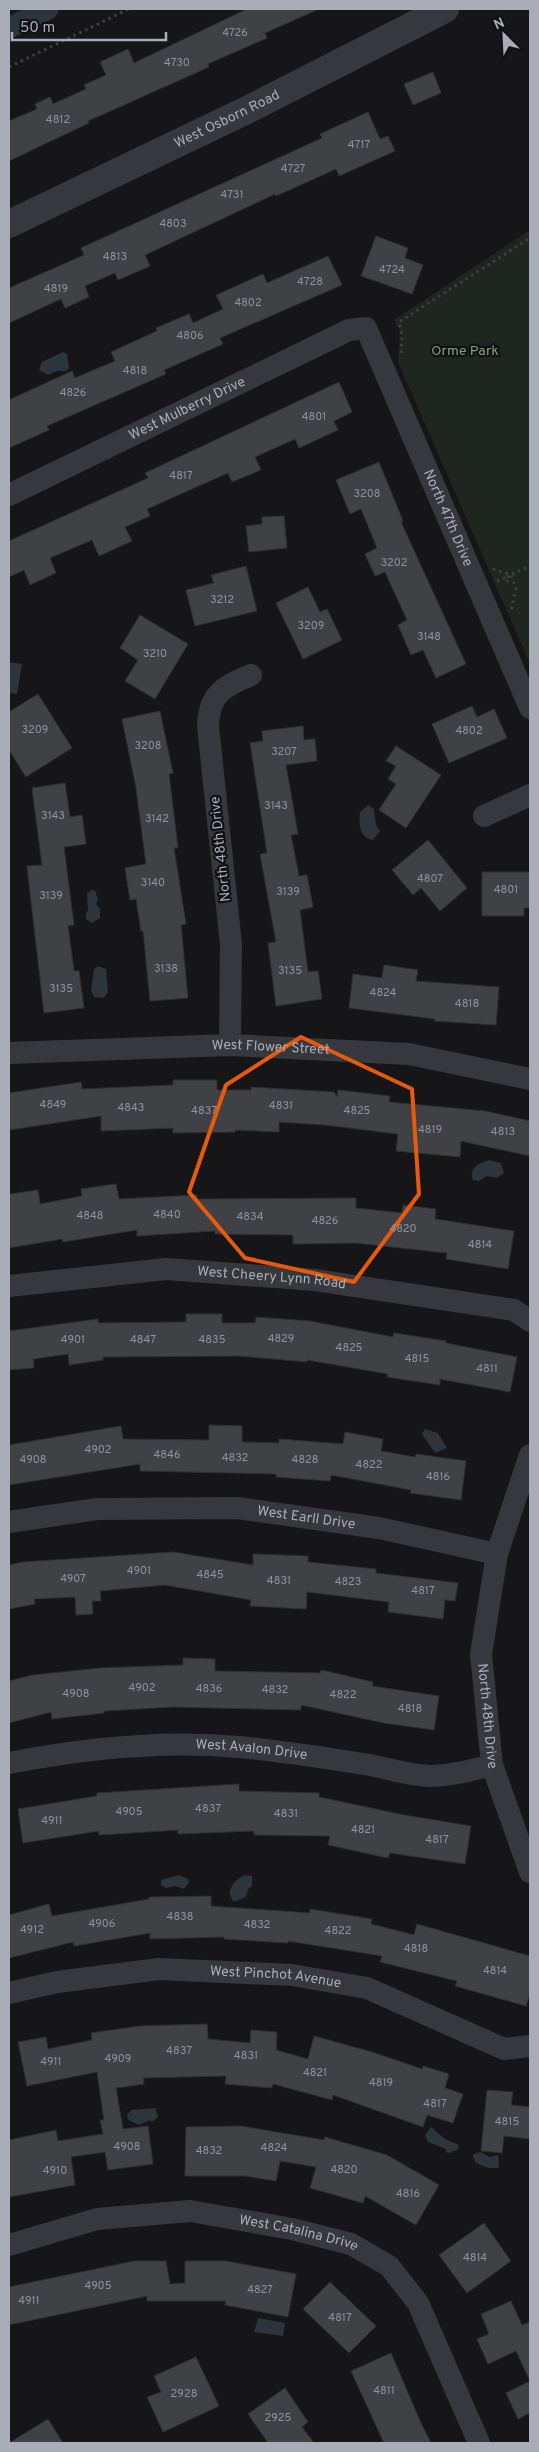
<svg xmlns="http://www.w3.org/2000/svg" width="539" height="2452" font-family="Overpass,sans-serif">
<rect width="100%" height="100%" fill="#161618"/>
<path fill="#1e261f" d="M530,230V664L398,362L400,331L394,320Z"/>
<path fill="#2c353c" d="M63,352L67,354L69,368L66,371H57L48,375L39,370L42,362Z
M9,662L22,664L17,694L9,693Z
M368,805L374,809L376,825L380,831L373,840C358,837 359,823 360,812Z
M92,890L95,891L98,899L96,904L100,909V918L92,923L86,919V913L88,911L87,893Z
M98,966L106,969L108,992L104,998L94,997L91,991L94,969Z
M489,1160L501,1163L504,1173L497,1178L487,1176L479,1181L473,1180C468,1168 479,1163 489,1160Z
M425,1429L438,1433L447,1448L435,1453L422,1434Z
M179,1875L188,1879L189,1883L184,1889L175,1886L166,1888L161,1885V1880Z
M244,1875L252,1876V1886L248,1889L246,1897L234,1902C224,1891 234,1881 244,1875Z
M155,2108L158,2117L152,2122L150,2120L139,2125L128,2120L127,2115L131,2110Z
M431,2127L445,2139L457,2144L459,2147L457,2150L449,2153L446,2152V2149L428,2142L425,2135Z
M480,2152L490,2157L498,2155L499,2168H488L476,2163L473,2157L474,2154Z
M258,2318L285,2323L283,2336L254,2332Z"/>
<g fill="none" stroke-linecap="round" stroke-linejoin="round">
<path stroke="#2c353c" stroke-width="21" d="M9,28L48,9"/>
</g>
<path fill="#404145" stroke="#303034" d="M247,9H319L265,33L267,38L208,64L209,67L88,121L89,123L9,161V121L37,109L35,104L50,97L53,104L86,89L84,85L106,75L100,62L128,49L134,63Z
M433,72L441,93L413,105L404,84Z
M368,112L380,139L388,136L395,151L339,176L336,169L276,196L275,194L145,255L150,266L118,280L115,273L85,286L89,297L65,308L61,299L9,323V288L84,255L81,248L322,138L320,134Z
M376,236L408,248L405,258L423,265L412,294L361,276Z
M328,256L342,285L220,338L223,344L164,370L166,374L47,426L49,430L9,448V400L72,371L75,378L115,361L111,352L157,331L156,328L189,314L193,323L223,309L216,295L263,274L267,283Z
M339,382L352,412L334,421L338,430L299,448L295,439L255,457L261,470L232,482L228,473L147,509L150,516L125,527L132,541L99,556L92,540L50,558L56,573L30,585L24,570L9,577V541L148,478L145,473Z
M379,462L403,521L401,522L466,664L436,678L423,650L411,655L398,625L407,620L385,572L375,576L365,554L377,548L361,509L350,514L336,480Z
M284,516L287,548L249,552L246,526L262,524V517Z
M246,566L257,611L195,626L186,590L214,583L211,575Z
M308,587L320,612L327,609L342,640L303,659L276,603Z
M140,615L188,644L155,699L125,681L138,660L120,648Z
M38,694L72,748L26,777L9,750V712Z
M472,706L477,717L494,709L507,738L449,763L432,724Z
M160,711L173,773L169,774L178,848H174L186,924L181,925L188,998L150,1001L143,931H141L136,899L130,900L125,868L146,864L136,788L122,719Z
M303,726L304,740L315,739L317,761L286,765L298,834L291,835L299,876L307,875L313,907L300,910L308,972L318,971L322,999L276,1006L268,943L276,942L260,854L267,853L250,743L263,741L262,731Z
M396,746L441,775L406,828L379,810L396,784L388,779L396,766L386,761Z
M65,783L70,817L82,815L86,844L64,847L74,925L68,926L74,971H79L84,1008L44,1013L27,866L42,865L32,788Z
M428,840L467,888L440,911L421,888L413,895L392,870Z
M482,872H530V908H524V916H482Z
M384,965L418,970L416,981L499,987L496,1025L434,1021L435,1019L349,1008L353,974L382,978Z
M173,1080H217V1090H251V1087L334,1092L337,1097L338,1090L390,1096L389,1102L485,1111L530,1121V1156L461,1141L460,1157L396,1151L398,1134L325,1125L279,1122V1132L235,1130V1132L173,1133V1128L101,1131V1116L9,1130V1093L81,1082L82,1089L173,1085Z
M116,1184L119,1199L197,1195V1199L356,1198V1208L402,1213L403,1205L436,1209L435,1219L514,1231L508,1269L446,1259L447,1253L356,1243L293,1244V1235L215,1234V1231L137,1236V1230L63,1242L62,1239L9,1248V1194L38,1190L40,1204L82,1196L81,1189Z
M186,1314H222V1323H255L256,1317L310,1321L393,1337L394,1333L446,1341V1343L517,1357L510,1392L440,1379V1385L387,1377L388,1374L307,1360V1362L239,1356L103,1357V1360L69,1365L68,1354L33,1359L34,1368L9,1370V1331L98,1319V1323L186,1322Z
M209,1425L242,1426V1442L279,1443V1439L343,1444L345,1432L383,1439L381,1451L415,1457L416,1454L466,1461L461,1500L410,1493L411,1490L331,1475L330,1481L276,1477V1474L140,1471V1464L9,1485V1445L121,1426L123,1439L209,1440Z
M173,1552L253,1565V1554L308,1556V1562L376,1569V1573L458,1583L455,1601L445,1600L443,1619L388,1612L389,1602L307,1592L306,1609L250,1606L251,1600L165,1585L100,1591L101,1601H92L93,1614L76,1615L75,1597L34,1599L35,1604L9,1609V1565L23,1562Z
M183,1658L215,1659V1671L320,1673L321,1670L373,1682L372,1686L439,1696L434,1730L384,1723L301,1705V1710L172,1707L104,1711V1713L52,1719L51,1712L9,1723V1681L33,1675L100,1668L183,1665Z
M239,1784V1791L319,1793V1797L404,1815L471,1826L465,1864L390,1853L388,1858L328,1845L330,1836L254,1835V1831L178,1834V1830L99,1835V1831L23,1843L18,1809L97,1796V1793Z
M211,1896V1906L310,1913V1909L372,1919L371,1924L414,1935L417,1924L530,1956V1993L526,2006L455,1986L457,1981L380,1962L382,1956L288,1941V1943L224,1939V1937L150,1939V1933L74,1946L73,1942L9,1958V1915L49,1904L52,1916L149,1899V1897Z
M207,2024L208,2039L250,2043L251,2030L277,2032L276,2050L308,2059L314,2036L372,2052L422,2069L423,2066L449,2074L445,2088L463,2094L453,2123L427,2115L423,2127L333,2095L332,2100L273,2084L272,2088L225,2084L226,2076L143,2078L144,2084L116,2088L123,2129L148,2126L153,2164L108,2170L105,2152L71,2157L75,2185L9,2197V2140L56,2130L58,2141L103,2134L100,2120H104L97,2072L27,2086L18,2042L46,2037L48,2049L92,2040L91,2033L140,2026Z
M487,2090L513,2092L511,2105L530,2107V2139L504,2136L502,2153L481,2151Z
M241,2126L324,2140L325,2137L387,2155L439,2185L416,2225L365,2196L363,2203L310,2188L316,2167L280,2161L276,2181L245,2176H185L186,2127Z
M484,2223L511,2261L467,2293L439,2255Z
M134,2261H166L170,2284L185,2283V2261H226L296,2274L288,2317L225,2305L226,2301H147V2296L9,2325V2287Z
M330,2282L376,2326L349,2353L303,2309Z
M511,2301L522,2325L530,2322V2381L516,2351L488,2364L477,2339L489,2334L481,2314Z
M391,2353L421,2423L431,2443H384L351,2371Z
M196,2357L219,2406L163,2432L147,2397L161,2392L154,2376Z
M530,2381V2413L518,2419L506,2393Z
M285,2388L308,2422L302,2427L314,2443H268L248,2414Z
M48,2419L63,2443H9Z"/>
<g fill="none" stroke-linecap="round" stroke-linejoin="round">
<path stroke="#3d3f44" stroke-width="3" stroke-dasharray="2.5 4" stroke-linecap="butt" d="M9,67L129,9
M401,353L402,336L399,322L530,238
M493,569L511,575L516,588L511,611
M497,581L504,578L505,582L510,580L508,576L530,566"/>
<g stroke="#37383d" stroke-width="22">
<path id="s1" d="M9,495L349,330L366,328L530,708"/>
<path d="M484,816L530,795"/>
<path d="M230,1045L231,944L208,726C209,694 224,686 251,675"/>
<path id="s2" d="M9,1053L230,1045L409,1054L530,1079"/>
<path id="s3" d="M9,1286L166,1269L315,1280L514,1310L530,1321"/>
<path id="s4" d="M530,1455L497,1554L481,1654L492,1765L530,1872"/>
<path id="s5" d="M9,1522L97,1509L238,1508L379,1528L497,1554"/>
<path id="s6" d="M9,1763C81,1749 165,1740 239,1747C283,1751 326,1758 370,1765C391,1769 411,1776 433,1776C454,1775 473,1770 492,1765"/>
<path id="s7" d="M9,1993L57,1982L159,1969L292,1975L367,1988L504,2049L530,2046"/>
<path id="s8" d="M9,2245L97,2219L190,2211L292,2229L351,2244L389,2266L418,2303L479,2443"/>
</g>
<path stroke="#37383d" stroke-width="28" id="s9" d="M9,224L251,108L445,9"/>
</g>
<path fill="none" stroke="#e8590c" stroke-width="4" stroke-linejoin="round" d="M301,1037L412,1089L419,1194L354,1282L245,1258L189,1192L226,1085Z"/>
<g text-anchor="middle" dominant-baseline="central" stroke-width="4.5" stroke-linejoin="round" paint-order="stroke">
<g font-size="11" fill="#8e929b">
<text x="235" y="33">4726</text>
<text x="177" y="63">4730</text>
<text x="58" y="120">4812</text>
<text x="359" y="145">4717</text>
<text x="293" y="169">4727</text>
<text x="232" y="195">4731</text>
<text x="173" y="224">4803</text>
<text x="115" y="257">4813</text>
<text x="392" y="270">4724</text>
<text x="310" y="282">4728</text>
<text x="56" y="289">4819</text>
<text x="248" y="303">4802</text>
<text x="190" y="336">4806</text>
<text x="135" y="371">4818</text>
<text x="73" y="393">4826</text>
<text x="314" y="417">4801</text>
<text x="181" y="476">4817</text>
<text x="367" y="494">3208</text>
<text x="394" y="563">3202</text>
<text x="222" y="600">3212</text>
<text x="311" y="626">3209</text>
<text x="429" y="637">3148</text>
<text x="155" y="654">3210</text>
<text x="35" y="730">3209</text>
<text x="469" y="731">4802</text>
<text x="148" y="746">3208</text>
<text x="284" y="752">3207</text>
<text x="276" y="806">3143</text>
<text x="53" y="816">3143</text>
<text x="157" y="819">3142</text>
<text x="430" y="879">4807</text>
<text x="153" y="883">3140</text>
<text x="506" y="890">4801</text>
<text x="288" y="892">3139</text>
<text x="51" y="896">3139</text>
<text x="166" y="969">3138</text>
<text x="290" y="971">3135</text>
<text x="61" y="989">3135</text>
<text x="383" y="993">4824</text>
<text x="467" y="1004">4818</text>
<text x="53" y="1105">4849</text>
<text x="281" y="1106">4831</text>
<text x="131" y="1108">4843</text>
<text x="204" y="1111">4837</text>
<text x="357" y="1111">4825</text>
<text x="430" y="1130">4819</text>
<text x="503" y="1132">4813</text>
<text x="167" y="1215">4840</text>
<text x="90" y="1216">4848</text>
<text x="250" y="1217">4834</text>
<text x="325" y="1221">4826</text>
<text x="403" y="1229">4820</text>
<text x="480" y="1245">4814</text>
<text x="281" y="1339">4829</text>
<text x="73" y="1340">4901</text>
<text x="143" y="1340">4847</text>
<text x="212" y="1340">4835</text>
<text x="349" y="1348">4825</text>
<text x="417" y="1359">4815</text>
<text x="487" y="1369">4811</text>
<text x="98" y="1450">4902</text>
<text x="167" y="1455">4846</text>
<text x="235" y="1458">4832</text>
<text x="33" y="1460">4908</text>
<text x="305" y="1460">4828</text>
<text x="369" y="1465">4822</text>
<text x="438" y="1477">4816</text>
<text x="139" y="1571">4901</text>
<text x="210" y="1575">4845</text>
<text x="73" y="1579">4907</text>
<text x="279" y="1581">4831</text>
<text x="348" y="1582">4823</text>
<text x="423" y="1591">4817</text>
<text x="142" y="1688">4902</text>
<text x="209" y="1689">4836</text>
<text x="275" y="1690">4832</text>
<text x="76" y="1694">4908</text>
<text x="343" y="1695">4822</text>
<text x="410" y="1709">4818</text>
<text x="208" y="1809">4837</text>
<text x="129" y="1812">4905</text>
<text x="286" y="1814">4831</text>
<text x="52" y="1821">4911</text>
<text x="363" y="1830">4821</text>
<text x="437" y="1840">4817</text>
<text x="180" y="1917">4838</text>
<text x="102" y="1924">4906</text>
<text x="257" y="1925">4832</text>
<text x="32" y="1930">4912</text>
<text x="338" y="1931">4822</text>
<text x="416" y="1949">4818</text>
<text x="495" y="1971">4814</text>
<text x="179" y="2051">4837</text>
<text x="246" y="2056">4831</text>
<text x="118" y="2059">4909</text>
<text x="51" y="2062">4911</text>
<text x="315" y="2073">4821</text>
<text x="381" y="2083">4819</text>
<text x="435" y="2104">4817</text>
<text x="507" y="2122">4815</text>
<text x="127" y="2147">4908</text>
<text x="274" y="2148">4824</text>
<text x="209" y="2151">4832</text>
<text x="344" y="2170">4820</text>
<text x="55" y="2171">4910</text>
<text x="408" y="2194">4816</text>
<text x="475" y="2258">4814</text>
<text x="98" y="2286">4905</text>
<text x="260" y="2290">4827</text>
<text x="29" y="2301">4911</text>
<text x="340" y="2318">4817</text>
<text x="384" y="2391">4811</text>
<text x="184" y="2394">2928</text>
<text x="278" y="2418">2925</text>
</g>
<g font-size="14" fill="#a8adb8" stroke="#111113">
<text stroke="none"><textPath href="#s9" startOffset="242">West Osborn Road</textPath></text>
<text stroke="none"><textPath href="#s1" startOffset="198">West Mulberry Drive</textPath></text>
<text stroke="none"><textPath href="#s1" startOffset="602">North 47th Drive</textPath></text>
<text transform="translate(221 849) rotate(-96)">North 48th Drive</text>
<text stroke="none"><textPath href="#s2" startOffset="262">West Flower Street</textPath></text>
<text stroke="none"><textPath href="#s3" startOffset="264">West Cheery Lynn Road</textPath></text>
<text stroke="none"><textPath href="#s5" startOffset="299">West Earll Drive</textPath></text>
<text stroke="none"><textPath href="#s4" startOffset="268">North 48th Drive</textPath></text>
<text stroke="none"><textPath href="#s6" startOffset="244">West Avalon Drive</textPath></text>
<text stroke="none"><textPath href="#s7" startOffset="269">West Pinchot Avenue</textPath></text>
<text stroke="none"><textPath href="#s8" startOffset="296">West Catalina Drive</textPath></text>
</g>
<g font-size="14" fill="#7fa381" stroke="#111113">
<text x="465" y="351">Orme Park</text>
</g>
</g>
<rect width="539" height="2452" fill="none" stroke="#a8adb8" stroke-width="20"/>
<g transform="translate(504 35) rotate(336)" stroke="#111113" stroke-width="4" paint-order="stroke">
<path d="M0-4L9 19L0 12L-9 19Z" fill="#a8adb8"/>
<text y="-8" font-size="14" font-weight="bold" text-anchor="middle" fill="#a8adb8">N</text>
</g>
<path d="M12 32v8h154v-8" fill="none" stroke="#a8adb8" stroke-width="2.5"/>
<text x="20" y="32" font-size="15" fill="#a8adb8" stroke="#111113" stroke-width="4" paint-order="stroke">50 m</text>
</svg>
